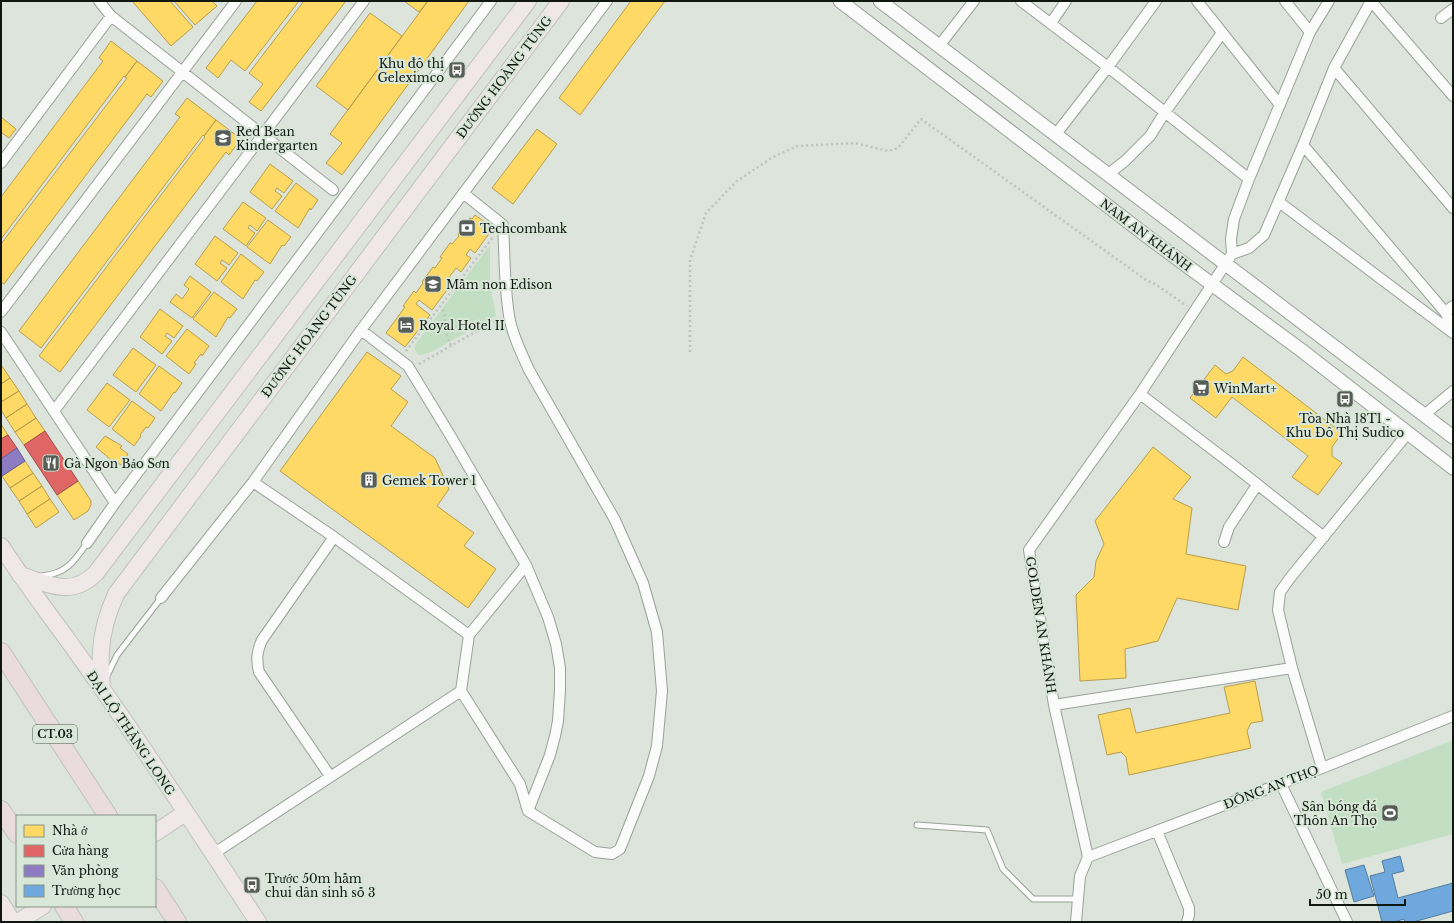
<svg xmlns="http://www.w3.org/2000/svg" width="1454" height="923" font-family="'Libre Baskerville',serif">
<rect width="100%" height="100%" fill="#dce4dc"/>
<path fill="#c3dfc3" d="M490,245V285L496,316L433,351L422,355H418L414,348L415,345Z
M1453,740V834L1342,864L1321,792Z"/>
<path fill="#ffd966" stroke="#b79e4c" d="M132,1H170L193,27L171,46Z
M174,1H212L217,6L195,25Z
M257,1H299L245,71L231,60L218,78L206,68Z
M304,1H346L261,111L249,102L263,84L249,73Z
M404,1H428L419,12Z
M428,1H469L342,175L326,163L342,143L330,134Z
M631,1H665L580,115L559,98Z
M370,13L402,36L348,110L316,86Z
M111,41L137,61L125,77L124,76L1,239V197L103,61L99,58Z
M137,61L163,81L151,97L147,94L4,284L1,282V244L127,78L125,77Z
M187,98L216,120L204,136L203,135L41,348L19,331L180,117L175,114Z
M1,117L16,129L9,138L2,133L1,134Z
M216,120L241,139L229,155L226,152L60,372L39,356L205,137L204,136Z
M537,129L557,144L513,204L492,188Z
M270,164L293,181L284,193L277,188L275,191L282,196L272,209L250,192Z
M296,183L318,200L311,210L310,208L298,228L275,211Z
M243,202L266,218L257,231L250,225L248,228L255,233L246,246L223,229Z
M475,215L493,228L475,253L470,249L466,255L471,258L461,272L456,268L448,279L453,282L432,310L419,300L416,304L430,315L405,347L386,333L405,307L403,306L414,291L416,293L423,283L422,282L433,267L435,268L442,258L440,257L450,243L452,244L459,236L458,234L470,218L472,219Z
M268,220L291,237L284,246L282,245L270,264L247,247Z
M215,236L238,253L229,265L222,260L220,263L227,268L217,281L195,264Z
M241,254L264,272L257,281L255,280L243,299L221,282Z
M190,276L211,292L192,318L170,302L176,294L182,299L189,289L184,285Z
M214,292L237,309L230,318L228,317L216,337L193,319Z
M160,309L183,326L174,338L167,333L165,336L172,341L162,354L140,337Z
M187,329L209,346L202,356L201,354L194,363L196,364L189,374L166,356Z
M133,348L156,365L136,392L113,375Z
M367,352L401,376L391,389L408,402L391,426L435,458L449,489L437,506L474,533L464,546L496,569L468,608L280,471Z
M1243,357L1342,433L1332,447V456L1342,463L1318,495L1292,477L1308,456L1232,397L1216,418L1190,398L1215,365L1226,374L1233,371Z
M2,366L10,378L1,384V367Z
M159,366L182,383L175,393L174,392L161,411L139,394Z
M10,378L19,391L1,402V384Z
M107,383L130,400L109,427L87,410Z
M19,391L27,404L6,418L1,410V402Z
M132,401L155,418L148,428L146,427L140,435L141,436L134,446L112,429Z
M27,404L36,418L15,432L6,418Z
M36,418L45,431L24,445L15,432Z
M1,424L8,435L1,439Z
M105,436L122,446L120,448L128,454L121,465L113,459L111,460L96,447Z
M1153,447L1191,477L1173,499L1192,508L1186,554L1246,566L1238,610L1177,598L1158,641L1125,649L1126,678L1080,681L1076,595L1094,577L1096,561L1104,544L1095,521Z
M25,461L33,473L10,488L2,476Z
M33,473L42,486L19,501L10,488Z
M78,481L91,501V505L88,511L74,520L57,495Z
M42,486L50,499L27,514L19,501Z
M50,499L59,512L36,528L27,514Z
M1255,681L1263,721L1251,723L1247,731L1251,748L1129,775L1126,757L1121,752L1107,755L1098,715L1130,708L1136,733L1230,713L1224,687Z"/>
<path fill="#e06666" stroke="#a24e4c" d="M45,431L78,481L57,495L24,445Z
M8,435L17,448L1,459V439Z"/>
<path fill="#8e7cc3" stroke="#685d8d" d="M17,448L25,461L2,476L1,473V459Z"/>
<path fill="#6fa8dc" stroke="#527c9f" d="M1400,856L1404,871L1392,874L1398,898L1453,883V911L1413,922H1405L1404,919L1394,922H1382L1370,876L1385,872L1382,861Z
M1364,865L1374,896L1354,902L1345,870Z"/>
<g fill="none" stroke-linecap="round" stroke-linejoin="round">
<defs>
<path id="service" d="M41,576C66,574 74,562 87,543
M106,678L117,655L161,598
M917,825L987,830L1003,869L1033,899H1078"/>
<path id="minor" d="M99,1L111,16L333,190
M1021,1L1108,67L1249,179
M1197,1L1280,105
M1285,1L1310,32
M1371,1L1453,96
M1441,18L1453,9
M1051,23L1066,1
M939,46L974,1
M1334,68L1453,208
M1056,134L1108,67L1156,1
M1303,145L1445,312L1453,328
M1,163L111,16
M1107,175L1125,161L1150,136L1165,112L1222,33
M1279,202L1453,333
M1232,254L1249,248L1264,235L1303,145L1334,68L1371,1
M1,312L236,1
M1445,312L1453,306
M361,330L408,366L450,435L526,565L548,617L556,644L560,668V690L558,721L555,736L550,755L528,811
M1,332L115,503
M1140,394L1238,469L1324,537
M54,411L364,1
M1424,415L1453,391
M253,482L334,537L469,635
M1224,542L1229,527L1257,485
M87,543L115,503L491,1
M161,598L253,482L361,330L607,1
M461,691L520,784L528,811L595,852L612,854L620,849L649,776L657,746L662,691L657,632L643,583L615,520L529,370C522,354 514,339 510,321C504,290 505,257 503,225L463,193
M1054,705L1292,668
M1322,768L1292,668L1278,610L1280,592L1290,578L1408,433
M330,776L259,672C256,659 257,651 262,640L334,537
M1281,784L1347,922
M1157,831L1189,908V915L1187,922
M213,854L461,691L469,635L526,565
M1088,857L1322,768L1453,716
M1076,922L1080,876L1088,857L1054,705L1029,550L1140,394L1232,254L1231,239L1234,219L1249,179L1310,32L1329,1"/>
<path id="tertiary" d="M840,1L1156,243L1301,350L1453,468
M880,1L1453,437"/>
<path id="primary" d="M1,546C33,595 70,641 103,690C156,766 207,844 258,922
M20,575C49,584 71,598 96,573L528,1
M102,688C101,676 100,663 101,651C102,630 108,612 116,594L561,1
M155,833L185,813
M1,903L13,922
M18,922L43,906"/>
<path id="motorway" d="M1,652L108,816
M1,810L17,834
M155,888L177,922
M64,906L74,922"/>
</defs>
<use href="#service" stroke="#99a099" stroke-width="7"/>
<use href="#minor" stroke="#99a099" stroke-width="12"/>
<use href="#tertiary" stroke="#99a099" stroke-width="15"/>
<use href="#primary" stroke="#bec2be" stroke-width="18"/>
<use href="#motorway" stroke="#bec2be" stroke-width="20"/>
<path stroke="#bfc2bf" stroke-width="2.5" stroke-dasharray="2 3" stroke-linecap="butt" d="M442,325L451,345
M423,329C440,333 451,322 441,306
M406,351L493,237
M690,352V260L706,213L737,181L773,157L797,146L855,143L888,151L898,148L921,119L1146,280L1155,284L1187,306
M419,364L500,318"/>
<use href="#service" stroke="#fafbfa" stroke-width="5"/>
<use href="#minor" stroke="#fafbfa" stroke-width="10"/>
<use href="#tertiary" stroke="#fafbfa" stroke-width="13"/>
<use href="#primary" stroke="#f0e7e9" stroke-width="16"/>
<use href="#motorway" stroke="#eadbde" stroke-width="18"/>
</g>
<defs>
<symbol id="bus-square" viewBox="-11 -11 22 22"><rect x="-9" y="-9" width="18" height="18" rx="4" fill="#575e57" stroke="#d8e7d8"/><path d="M-5-6H5V4H4V6H2V4H-2V6H-4V4H-5ZM-3.5-4V0h7V-4ZM-3.5 1.2v1.5H-2V1.2ZM2 1.2v1.5H3.5V1.2Z" fill="#fff"/></symbol>
<symbol id="school-square" viewBox="-11 -11 22 22"><rect x="-9" y="-9" width="18" height="18" rx="4" fill="#575e57" stroke="#d8e7d8"/><path d="M0-5L7-2L0 1L-7-2ZM-4 1L0 2.5L4 1V4Q0 6-4 4Z" fill="#fff"/></symbol>
<symbol id="bank-square" viewBox="-11 -11 22 22"><rect x="-9" y="-9" width="18" height="18" rx="4" fill="#575e57" stroke="#d8e7d8"/><path d="M-6-4H6V4H-6ZM0-2.3a2.3 2.3 0 1 0 0 4.6a2.3 2.3 0 1 0 0-4.6Z" fill="#fff"/></symbol>
<symbol id="hotel-square" viewBox="-11 -11 22 22"><rect x="-9" y="-9" width="18" height="18" rx="4" fill="#575e57" stroke="#d8e7d8"/><path d="M-6-4.5h1.5V1H6V5H4.5V3h-9V5H-6ZM-4 0a1.8 1.8 0 1 1 3.6 0ZM.5 0V-2.5h3Q6-2.5 6 0Z" fill="#fff"/></symbol>
<symbol id="supermarket-square" viewBox="-11 -11 22 22"><rect x="-9" y="-9" width="18" height="18" rx="4" fill="#575e57" stroke="#d8e7d8"/><path d="M-6-5.5h2.5l.6 2H6L4.5 2H-2.5L-4.4-4H-6ZM-1.5 3.2a1.3 1.3 0 1 0 .1 0ZM3 3.2a1.3 1.3 0 1 0 .1 0Z" fill="#fff"/></symbol>
<symbol id="restaurant-square" viewBox="-11 -11 22 22"><rect x="-9" y="-9" width="18" height="18" rx="4" fill="#575e57" stroke="#d8e7d8"/><path d="M-5-6h1v4h1v-4h1v4h1v-4h1v5L-1.5 .5V6h-2V.5L-5-1ZM5-6V6H3V1.5H1.5Q1.5-4 5-6Z" fill="#fff"/></symbol>
<symbol id="building-square" viewBox="-11 -11 22 22"><rect x="-9" y="-9" width="18" height="18" rx="4" fill="#575e57" stroke="#d8e7d8"/><path d="M-4-6H4V6H1V3H-1V6H-4ZM-2.5-4.3h1.7v1.8h-1.7ZM.8-4.3h1.7v1.8H.8ZM-2.5-1h1.7V.8h-1.7ZM.8-1h1.7V.8H.8Z" fill="#fff"/></symbol>
<symbol id="stadium-square" viewBox="-11 -11 22 22"><rect x="-9" y="-9" width="18" height="18" rx="4" fill="#575e57" stroke="#d8e7d8"/><path d="M0-5a6.5 5 0 1 0 0 10a6.5 5 0 1 0 0-10ZM-3.5-1.8h7v3.6h-7Z" fill="#fff"/></symbol>
</defs>
<g fill-rule="evenodd">
<use href="#bus-square" x="447" y="60" width="20" height="20"/>
<use href="#school-square" x="213" y="128" width="20" height="20"/>
<use href="#bank-square" x="457" y="218" width="20" height="20"/>
<use href="#school-square" x="423" y="274" width="20" height="20"/>
<use href="#hotel-square" x="396" y="315" width="20" height="20"/>
<use href="#supermarket-square" x="1191" y="378" width="20" height="20"/>
<use href="#bus-square" x="1335" y="389" width="20" height="20"/>
<use href="#restaurant-square" x="41" y="453" width="20" height="20"/>
<use href="#building-square" x="359" y="470" width="20" height="20"/>
<use href="#stadium-square" x="1380" y="803" width="20" height="20"/>
<use href="#bus-square" x="242" y="875" width="20" height="20"/>
</g>
<g text-anchor="middle" dominant-baseline="central" stroke-width="4" stroke-linejoin="round" paint-order="stroke">
<rect fill="#d8e7d8" stroke="#4c554c" stroke-width="1" x="33" y="725" width="44" height="18" rx="3"/>
<g font-size="11" font-weight="bold" fill="#101610">
<text x="55" y="734">CT.03</text>
</g>
<g font-size="12" fill="#101610" stroke="#d8e7d8" text-anchor="start">
<text x="444" y="63" text-anchor="end">Khu đô thị<tspan x="444" dy="14">Geleximco</tspan></text>
<text x="236" y="131">Red Bean<tspan x="236" dy="14">Kindergarten</tspan></text>
<text x="480" y="228">Techcombank</text>
<text x="446" y="284">Mầm non Edison</text>
<text x="419" y="325">Royal Hotel II</text>
<text x="1214" y="388">WinMart+</text>
<text x="1345" y="418" text-anchor="middle">Tòa Nhà 18T1 -<tspan x="1345" dy="14">Khu Đô Thị Sudico</tspan></text>
<text x="64" y="463">Gà Ngon Bảo Sơn</text>
<text x="382" y="480">Gemek Tower 1</text>
<text x="1377" y="806" text-anchor="end">Sân bóng đá<tspan x="1377" dy="14">Thôn An Thọ</tspan></text>
<text x="265" y="878">Trước 50m hầm<tspan x="265" dy="14">chui dân sinh số 3</tspan></text>
</g>
<g font-size="12" fill="#101610" stroke="#d8e7d8">
<text transform="translate(504 77) rotate(-53)">ĐƯỜNG HOÀNG TÙNG</text>
<text transform="translate(1146 235) rotate(37)">NAM AN KHÁNH</text>
<text transform="translate(309 336) rotate(-53)">ĐƯỜNG HOÀNG TÙNG</text>
<text transform="translate(1041 625) rotate(81)">GOLDEN AN KHÁNH</text>
<text transform="translate(131 733) rotate(56)">ĐẠI LỘ THĂNG LONG</text>
<text transform="translate(1271 787) rotate(-21)">ĐÔNG AN THỌ</text>
</g>
</g>
<rect width="1454" height="923" fill="none" stroke="#101610" stroke-width="4"/>
<rect x="16" y="815" width="140" height="92" fill="#d8e7d8" stroke="#889388"/>
<rect x="24" y="825" width="20" height="12" fill="#ffd966" stroke="#889388"/>
<text x="52" y="835" font-size="12" fill="#101610">Nhà ở</text>
<rect x="24" y="845" width="20" height="12" fill="#e06666" stroke="#889388"/>
<text x="52" y="855" font-size="12" fill="#101610">Cửa hàng</text>
<rect x="24" y="865" width="20" height="12" fill="#8e7cc3" stroke="#889388"/>
<text x="52" y="875" font-size="12" fill="#101610">Văn phòng</text>
<rect x="24" y="885" width="20" height="12" fill="#6fa8dc" stroke="#889388"/>
<text x="52" y="895" font-size="12" fill="#101610">Trường học</text>
<path d="M1310 899v6h95v-6" fill="none" stroke="#101610" stroke-width="2"/>
<text x="1316" y="899" font-size="12" fill="#101610" stroke="#d8e7d8" stroke-width="3" paint-order="stroke">50 m</text>
</svg>
